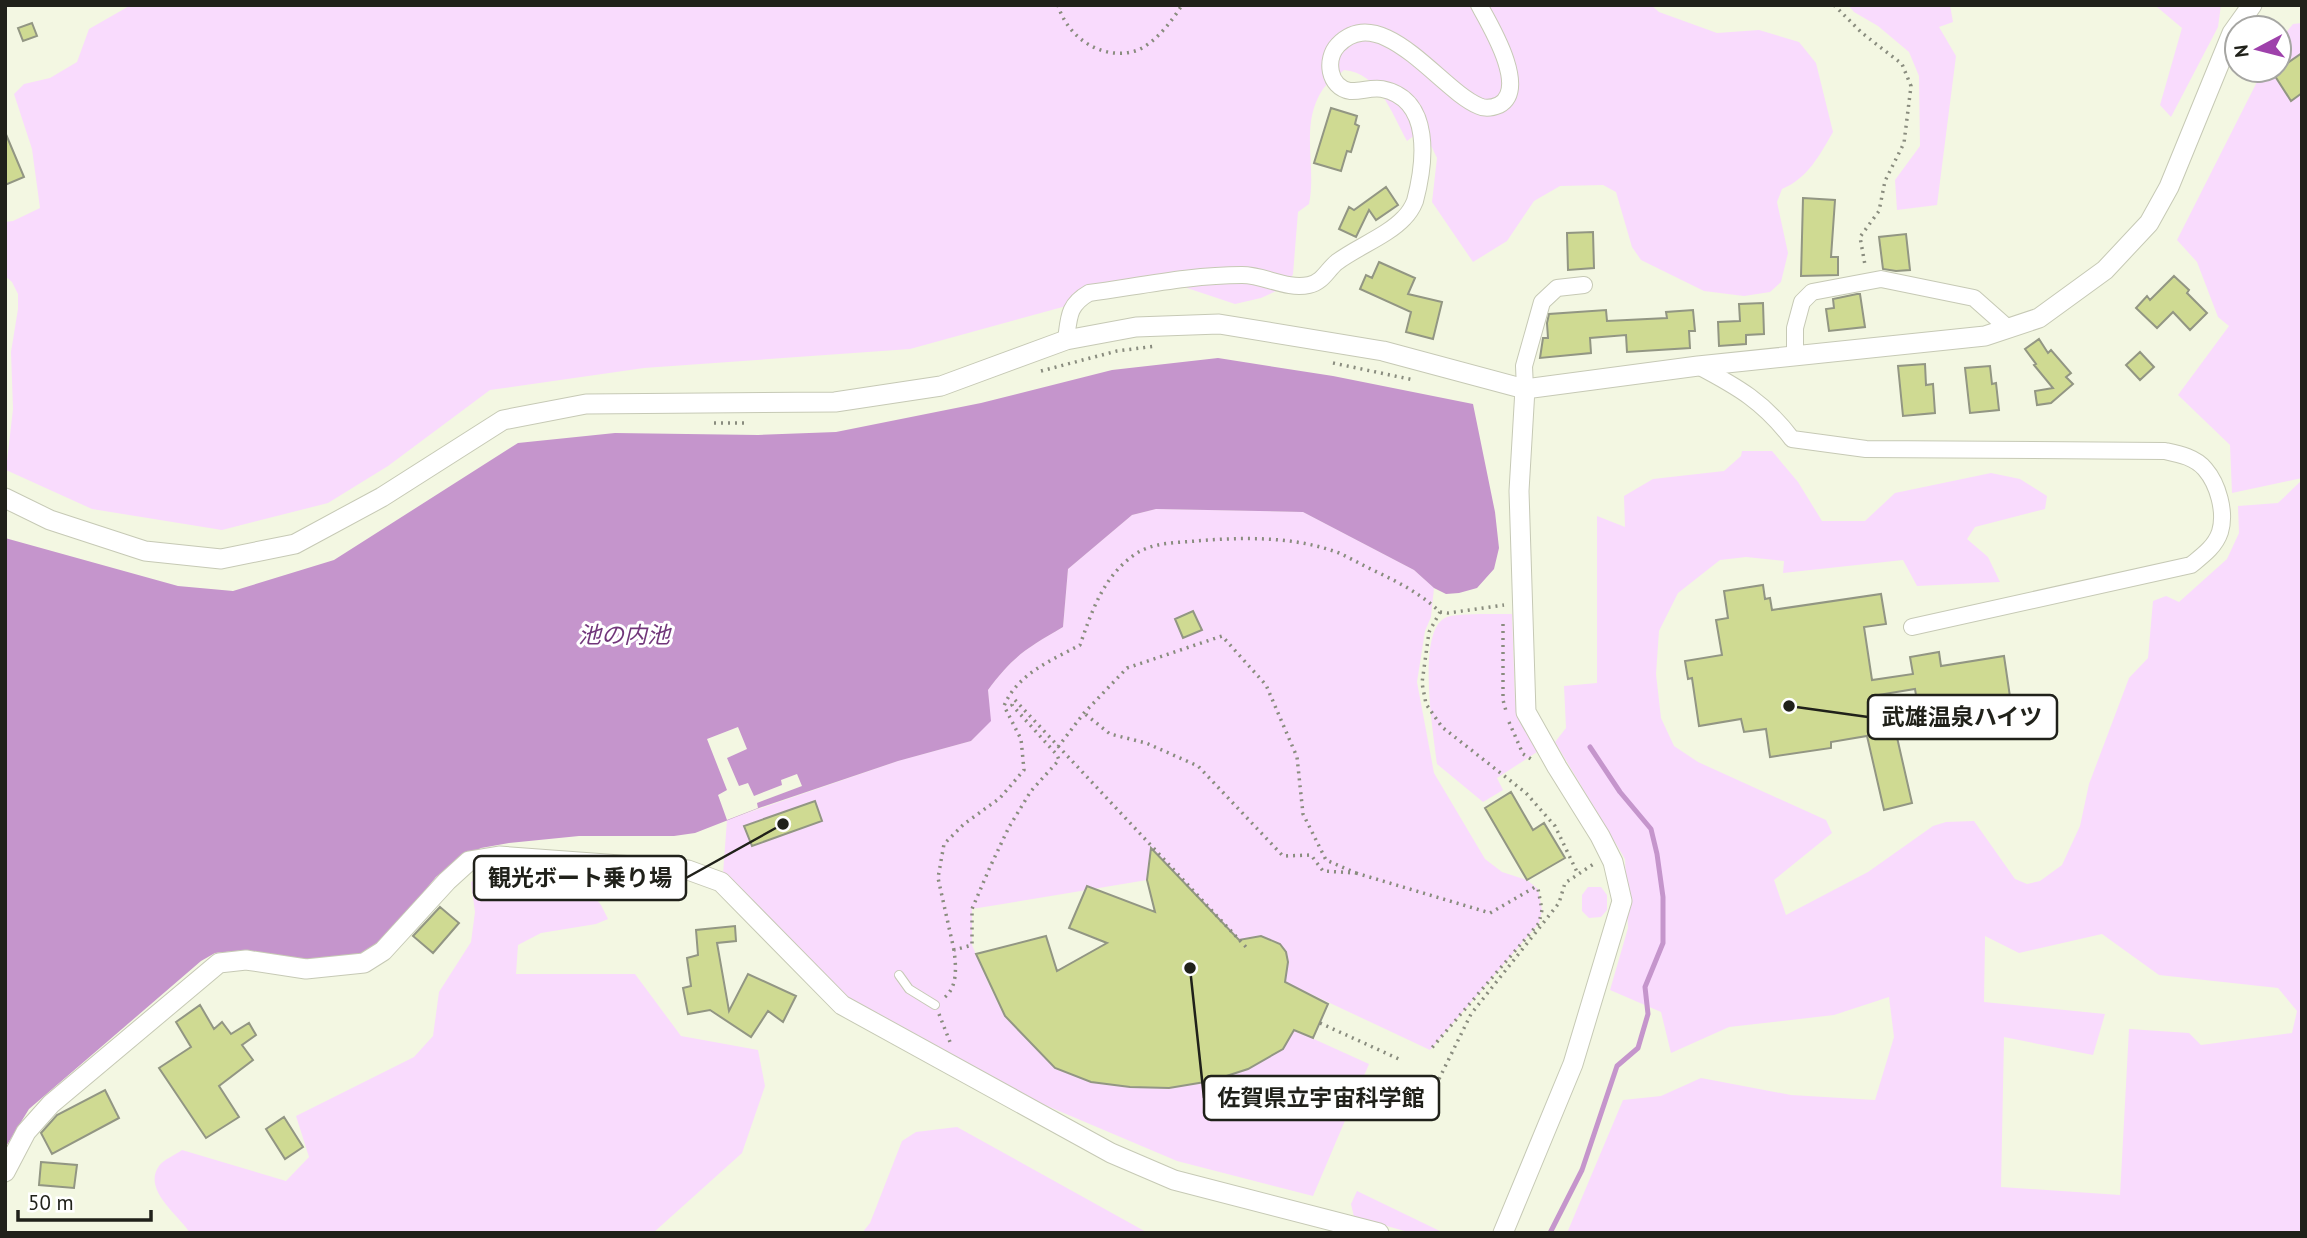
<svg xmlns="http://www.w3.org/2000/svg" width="2307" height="1238" font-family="'PT Sans','Noto Sans JP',sans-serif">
<rect width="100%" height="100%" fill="#f3f7e2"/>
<path fill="#f9dbfd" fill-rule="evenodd" d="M131,5H1651L1659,12L1717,33L1759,30L1799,42L1816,63L1833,132C1819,156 1808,178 1782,189L1777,202L1788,253L1781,282L1770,292L1744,296L1704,291L1641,260L1632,247L1616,192L1603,185L1560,186L1534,201L1507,241L1473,262L1432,202L1437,158L1423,129L1407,141C1392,114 1379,73 1344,70C1338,76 1328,82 1323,89C1299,125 1317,165 1309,204L1298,212L1293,274L1287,286L1261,298L1235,304L1184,287L1081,302L910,349L644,368L490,390L388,466L328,503L222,530L92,509L6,470L13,409L11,352L18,309V294L12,282L5,276V222L13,221L40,208L32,149L14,94L24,84L50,78L77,62L89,29Z
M1848,5H1950L1953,22L1939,27L1956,56L1937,205L1897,210L1895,180L1920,146L1919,76L1909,52L1878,26L1854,12Z
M2053,5H2221L2218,27L2171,117L2160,105L2182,28L2157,7Z
M2302,23V478L2232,493L2230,445L2178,395L2229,326L2218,317L2197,262L2177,240L2263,70H2279V41L2293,24Z
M1742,451H1772L1798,482L1822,521H1865L1895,493L1991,473L2020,479L2047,496L2045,509L1975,527L1967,539L1988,557L2000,582L1917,586L1903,560L1783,573L1784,561L1746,557L1720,560L1678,593L1659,631L1656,674L1661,718L1674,746L1698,762L1826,820L1832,833L1774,880L1786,915L1868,872L1933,826L1946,822L1974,821L2015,879L2027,884L2040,881L2062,865L2080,826L2089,784L2129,678L2148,658L2153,601L2166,596L2179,602L2227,559L2239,533L2238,506L2278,503L2302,480V1233H1567L1623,1100L1661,1096L1701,1078L1791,1095L1875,1100L1894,1037L1889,997L1834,1015L1729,1027L1671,1053L1661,1012L1610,990L1628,928L1625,859L1555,742L1566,728L1564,686L1597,683V516L1625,527L1624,496L1653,479L1724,471L1741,456ZM2102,934L2159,975L2278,988L2297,1011L2292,1033L2201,1045L2189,1033L2129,1029L2120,1195L2001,1187L2004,1037L2093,1055L2105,1014L1984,1002L1985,936L2019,953Z
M1156,509L1303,512L1414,570L1434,588L1431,617L1425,631L1417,682L1434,773L1485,859L1502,872L1527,880L1538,889L1542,910L1539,923L1430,1050L1281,980C1303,947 1269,930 1239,940L1152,848L1147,880L972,909V945L991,989L1005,1016L1055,1068L1091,1082L1130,1087L1169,1088L1211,1081L1294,1030L1369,1064L1313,1196L1177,1161L962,1070L845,1002L723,874L727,820L898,761L971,741L990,721L988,690C1013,656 1027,648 1063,627L1068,569L1132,515Z
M1512,614L1515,701L1526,731L1537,752L1497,778L1503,790L1483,802L1437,764C1434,737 1415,628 1447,617C1456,613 1499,614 1512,614Z
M497,870L583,883L601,905L608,919L596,924L541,933L518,945L516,974H635L681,1036L758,1050L765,1086L742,1153L653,1233H190C179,1215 142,1190 159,1166C163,1160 175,1155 182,1150L286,1181L309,1157L296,1116L414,1057L433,1036L439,992L471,942L475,912L471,882Z
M1588,887H1601L1607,895V910L1601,917L1589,918L1582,911V895Z
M957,1127L1148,1233H862L870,1223L902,1141L916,1132Z
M1357,1191L1444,1233H1412L1354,1217L1351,1204Z"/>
<path fill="#c595cc" d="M1218,358L1333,376L1473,404L1495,512L1499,548L1494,569L1477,588L1459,593L1446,594L1434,588L1414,570L1303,512L1156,509L1132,515L1068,569L1063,627C1027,648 1013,656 988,690L991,721L971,741L898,761L759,808L695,833L674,836H579L509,843L481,848L452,864L436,877L376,950L356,956L313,960L246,950L215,953L201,961L29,1109L5,1148V538L178,586L233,591L334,560L518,443L615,433L758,435L836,432L981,403L1112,370Z"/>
<path fill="#f3f7e2" d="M738,727L747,749L727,758L739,786L748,783L754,796L782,785L781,780L797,774L802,786L757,803L758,808L727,820L718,795L727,790L707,739Z"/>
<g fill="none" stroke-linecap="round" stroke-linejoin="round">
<path stroke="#c595cc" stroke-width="5" d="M1550,1233L1582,1170L1617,1066L1638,1048L1648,1014L1645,987L1663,943V897L1657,854L1651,829L1620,792L1590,747"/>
</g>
<path fill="#cfda92" stroke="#929683" stroke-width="2" d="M32,23L37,36L23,41L18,28Z
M2302,53V93L2291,101L2273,73Z
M1331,108L1357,116L1355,124L1359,126L1351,152L1347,151L1341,171L1314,163Z
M5,132L24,177L5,185Z
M1386,187L1398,205L1376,220L1369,210L1356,237L1339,229L1349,207L1354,210Z
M1803,198L1835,200L1831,257H1838V275L1801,276Z
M1593,232L1594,268L1568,270L1567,233Z
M1906,234L1910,270L1896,271L1883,269L1879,237Z
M1379,262L1415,278L1408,294L1442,302L1433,339L1406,332L1411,312L1360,289L1366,275L1372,278Z
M2174,276L2189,290L2187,293L2207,313L2190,330L2173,312L2157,328L2136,308L2147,296L2150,300Z
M1857,294H1860L1865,327L1829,331L1826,309L1834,308L1833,299Z
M1763,303L1764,334L1746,335V344L1719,346L1718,322L1740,321L1739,304Z
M1606,310L1607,321L1667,318L1666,312L1693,310L1695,331H1689L1690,348L1627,352L1626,335L1590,338L1591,353L1540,358L1543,338H1548L1547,323L1549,314Z
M2039,339L2048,353L2051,350L2071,373L2066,377L2073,384L2051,403L2037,405L2035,391L2053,388L2034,365L2036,364L2025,349Z
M2140,352L2154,367L2140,380L2126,365Z
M1925,364L1926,385L1933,384L1935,413L1903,416L1898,366Z
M1990,366L1992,384L1996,383L1999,410L1970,413L1965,368Z
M1763,585L1765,599L1770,598L1772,610L1881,594L1886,624L1864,627L1872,680L1913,674L1910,657L1939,652L1941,666L2004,656L2013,717L1922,731L1915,689L1878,695L1888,735L1896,733L1912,803L1884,810L1867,736L1831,742V748L1770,757L1766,729L1744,732L1741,719L1699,726L1692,678L1688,679L1685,661L1722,655L1716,620L1728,618L1724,591Z
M1193,611L1202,630L1183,638L1175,619Z
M1511,792L1533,830L1544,823L1565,858L1527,880L1485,808Z
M815,801L822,821L752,846L744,826Z
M1151,848L1239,940L1261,936L1280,944L1286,952L1288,962L1285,982L1328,1004L1313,1038L1294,1030L1283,1049L1248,1069L1211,1081L1169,1088L1130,1087L1091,1082L1055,1068L1005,1016L976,954L1046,936L1057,971L1107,943L1069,928L1087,886L1155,912L1147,880Z
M440,907L459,923L433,953L413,936Z
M735,926L736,941L717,943L729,1011L748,974L796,996L783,1022L768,1011L751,1037L710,1010L688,1014L683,988L691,986L687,958L698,955L696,930Z
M200,1005L214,1029L222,1022L231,1034L249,1023L256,1035L242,1045L253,1060L219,1086L239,1117L206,1138L159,1068L191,1047L176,1022Z
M105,1090L119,1118L52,1154L41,1133L57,1115Z
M284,1117L303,1147L285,1159L266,1129Z
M41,1162L77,1165L74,1188L39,1185Z"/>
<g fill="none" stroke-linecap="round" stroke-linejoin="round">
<defs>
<path id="service" d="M899,975L909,989L935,1005"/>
<path id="minor" d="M1066,340C1069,317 1068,305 1089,293C1140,286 1191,275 1242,275C1265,275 1286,290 1309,285C1323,282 1327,270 1337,262C1357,247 1387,236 1404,218C1408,214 1413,206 1415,201C1425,163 1433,99 1382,89C1371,87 1360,92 1350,91C1328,87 1325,59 1338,45C1382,0 1441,91 1479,106C1485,109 1492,108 1499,105C1529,89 1490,25 1479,5
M1795,356V328L1802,302L1812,292L1881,279L1974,298L2009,329
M1698,366C1738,387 1764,402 1792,439L1866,449L2165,451C2179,454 2195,457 2205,469C2218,484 2226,512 2220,532C2215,547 2202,556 2191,565L1912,627
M1525,389L1524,366L1542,302L1557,288L1584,285"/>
<path id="tertiary" d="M5,498L50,520L145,551L221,559L295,544L382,497L503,420L586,404L835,402L941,386L1066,340L1136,327L1219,324L1383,351L1525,389L1698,366L1985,336L2039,318L2105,270L2149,223L2169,187L2232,33L2252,5
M5,1172L26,1132L51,1104L219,963L246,960L306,969L364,963L383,951L447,881L469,861L499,856L688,870L721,882L842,1005L1111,1153L1174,1180L1379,1233
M1503,1233L1573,1064L1622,901L1613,862L1600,836L1557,767L1526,712L1519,491L1525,389"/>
</defs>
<use href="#service" stroke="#c6c9b5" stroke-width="10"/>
<use href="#minor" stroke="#c6c9b5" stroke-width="18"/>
<use href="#tertiary" stroke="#c6c9b5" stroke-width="21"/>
<path stroke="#898c7e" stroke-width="3.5" stroke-dasharray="2 5" stroke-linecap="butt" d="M1058,5C1067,37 1102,61 1135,51C1154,45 1172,21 1182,5
M1834,5L1862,33L1902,64L1911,86L1904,143L1885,181L1879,211L1860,237L1865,265
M1333,363L1414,380
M1041,371L1117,351L1156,346
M714,423H748
M1440,612L1448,613L1504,605
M1503,624V700L1506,711
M1015,700L1246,947
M1509,722L1523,754L1531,759
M1058,747L1084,713L1127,668L1222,636L1266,685L1297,757L1303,814L1326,860L1356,873L1323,871L1311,855L1283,856L1198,766L1146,743L1110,734L1084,713
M1356,873L1490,913L1535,887L1538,889L1542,910L1539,923L1430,1050
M954,950L938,878L944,844L964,824L1000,798L1024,770L1021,739L1004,706C1017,674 1052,660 1080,645C1092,611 1103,577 1134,555C1152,542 1175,543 1196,541C1243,537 1294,536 1339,553C1352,559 1364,566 1377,572C1400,583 1421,594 1440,612L1429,632L1422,683L1426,704L1442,727L1526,793L1555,826L1578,874
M945,997C958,986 956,966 954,950L972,945V909L990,867L1009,827L1031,791L1059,760L1057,755L1012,705L1015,700
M939,1014L950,1042
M1320,1023L1401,1060
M1439,1079L1471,1014L1559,903L1565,883L1595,863"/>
<use href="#service" stroke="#fff" stroke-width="8"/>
<use href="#minor" stroke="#fff" stroke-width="16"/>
<use href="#tertiary" stroke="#fff" stroke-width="19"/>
</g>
<g text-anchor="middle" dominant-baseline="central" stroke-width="6" stroke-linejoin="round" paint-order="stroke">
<g font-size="23" font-style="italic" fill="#71367a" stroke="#fff">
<text x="624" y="634">池の内池</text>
</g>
</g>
<path fill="none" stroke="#20211a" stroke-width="2.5" d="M1789 706L1868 717M783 824L686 878M1190 968L1204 1098"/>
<g fill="#20211a" stroke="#fff" stroke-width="2.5">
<circle cx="1789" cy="706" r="7"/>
<circle cx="783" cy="824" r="7"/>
<circle cx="1190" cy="968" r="7"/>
</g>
<g fill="#fff" stroke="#20211a" stroke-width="2.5">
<rect x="1868" y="695" width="189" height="44" rx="7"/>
<rect x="474" y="856" width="212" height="44" rx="7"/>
<rect x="1204" y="1076" width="235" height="44" rx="7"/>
</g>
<g font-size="23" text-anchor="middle" font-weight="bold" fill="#20211a">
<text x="1962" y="725">武雄温泉ハイツ</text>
<text x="580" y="886">観光ボート乗り場</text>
<text x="1321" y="1106">佐賀県立宇宙科学館</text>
</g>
<rect width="2307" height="1238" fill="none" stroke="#20211a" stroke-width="14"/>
<g transform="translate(2258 49) rotate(263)"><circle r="33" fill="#ffffff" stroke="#a6a6a3" stroke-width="2"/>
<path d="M0-5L12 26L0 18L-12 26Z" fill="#9e41ab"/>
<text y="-10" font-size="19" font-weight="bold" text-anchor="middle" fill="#20211a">N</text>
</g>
<path d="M18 1210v10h133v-10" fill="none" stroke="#20211a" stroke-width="3.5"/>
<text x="28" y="1210" font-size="21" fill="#20211a" stroke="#ffffff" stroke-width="5" paint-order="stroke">50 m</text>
</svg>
